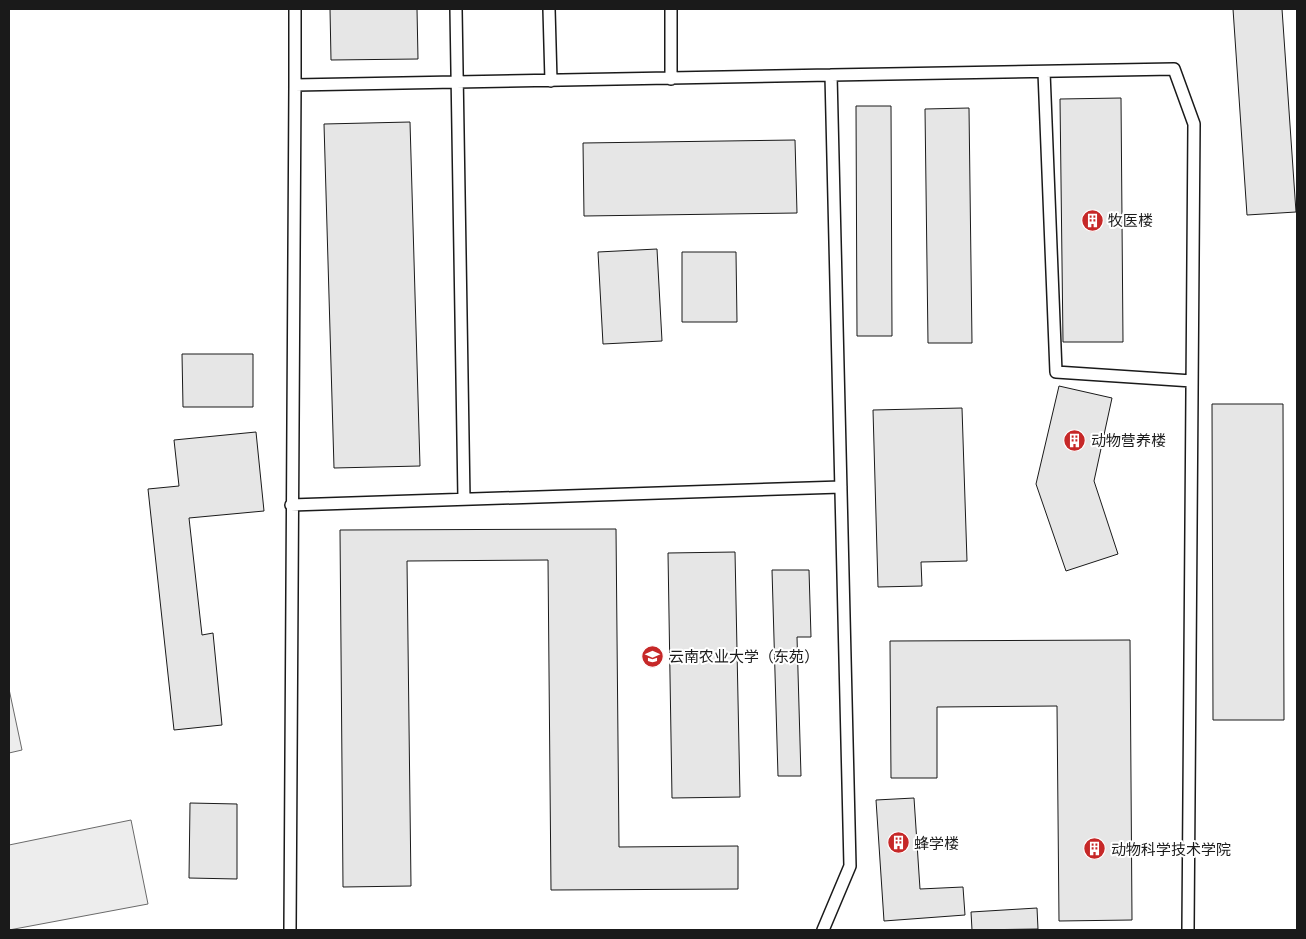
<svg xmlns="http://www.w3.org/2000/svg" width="1306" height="939" font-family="Manrope,'Noto Sans SC',sans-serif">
<rect width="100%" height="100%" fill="#fff"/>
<path fill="#ededed" stroke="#6a6a6a" d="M9,689L22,750L9,753Z
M131,820L148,904L9,930V845Z"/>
<path fill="#e6e6e6" stroke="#1a1a1a" d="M330,9H417L418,59L331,60Z
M1233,9H1282L1296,212L1247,215Z
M1121,98L1123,342H1063L1060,99Z
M856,106H891L892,336H857Z
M969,108L972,343H928L925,109Z
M410,122L420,466L334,468L324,124Z
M795,140L797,213L584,216L583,143Z
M657,249L662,341L603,344L598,252Z
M682,252H736L737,322H682Z
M182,354H253V407H183Z
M1059,386L1112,398L1094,481L1118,554L1066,571L1036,484Z
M1212,404H1283L1284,720H1213Z
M962,408L967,561L921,562L922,586L878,587L873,410Z
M256,432L264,511L189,518L202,635L213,633L222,725L174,730L148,489L179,486L174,440Z
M616,529L619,847L738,846V889L551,890L548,560L407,561L411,886L343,887L340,530Z
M735,552L740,797L672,798L668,553Z
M772,570H809L811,637H797L801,776H778Z
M1130,640L1132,920L1059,921L1057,706L937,707V778H891L890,641Z
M914,798L920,889L963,887L965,915L884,921L876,800Z
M190,803L237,804V879L189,878Z
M1037,908L1038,929L972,930L971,912Z"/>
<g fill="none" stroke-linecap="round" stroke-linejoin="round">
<defs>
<path id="service" d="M456,9L464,499
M549,9L551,81
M1044,72L1056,372L1192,381
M671,79V9
M295,85V9
M291,505L841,487
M290,930L295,85L831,75
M823,930L850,866L831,75L1174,69L1194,124L1188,930"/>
</defs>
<use href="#service" stroke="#1a1a1a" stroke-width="14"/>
<use href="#service" stroke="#fff" stroke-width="11"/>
</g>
<defs>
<symbol id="building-disc" viewBox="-11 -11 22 22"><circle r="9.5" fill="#c62828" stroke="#fff"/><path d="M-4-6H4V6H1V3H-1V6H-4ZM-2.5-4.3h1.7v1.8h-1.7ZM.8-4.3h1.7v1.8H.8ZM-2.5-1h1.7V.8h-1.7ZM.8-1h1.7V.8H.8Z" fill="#fff"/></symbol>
<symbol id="university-disc" viewBox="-11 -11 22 22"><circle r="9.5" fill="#c62828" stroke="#fff"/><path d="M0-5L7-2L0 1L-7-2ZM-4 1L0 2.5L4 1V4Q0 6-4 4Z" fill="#fff"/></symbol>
</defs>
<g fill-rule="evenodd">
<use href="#building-disc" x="1080" y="208" width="25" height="25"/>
<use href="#building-disc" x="1062" y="428" width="25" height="25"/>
<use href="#university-disc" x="640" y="644" width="25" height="25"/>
<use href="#building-disc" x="886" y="830" width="25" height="25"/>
<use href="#building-disc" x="1082" y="836" width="25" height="25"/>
</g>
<g text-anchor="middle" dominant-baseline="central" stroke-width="4" stroke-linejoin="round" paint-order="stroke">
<g font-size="15" fill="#1a1a1a" stroke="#fff" text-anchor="start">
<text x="1108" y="220">牧医楼</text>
<text x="1091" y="440">动物营养楼</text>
<text x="669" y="656">云南农业大学（东苑）</text>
<text x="914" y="843">蜂学楼</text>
<text x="1111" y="849">动物科学技术学院</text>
</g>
</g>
<rect width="1306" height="939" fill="none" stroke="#1a1a1a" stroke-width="20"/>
</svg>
